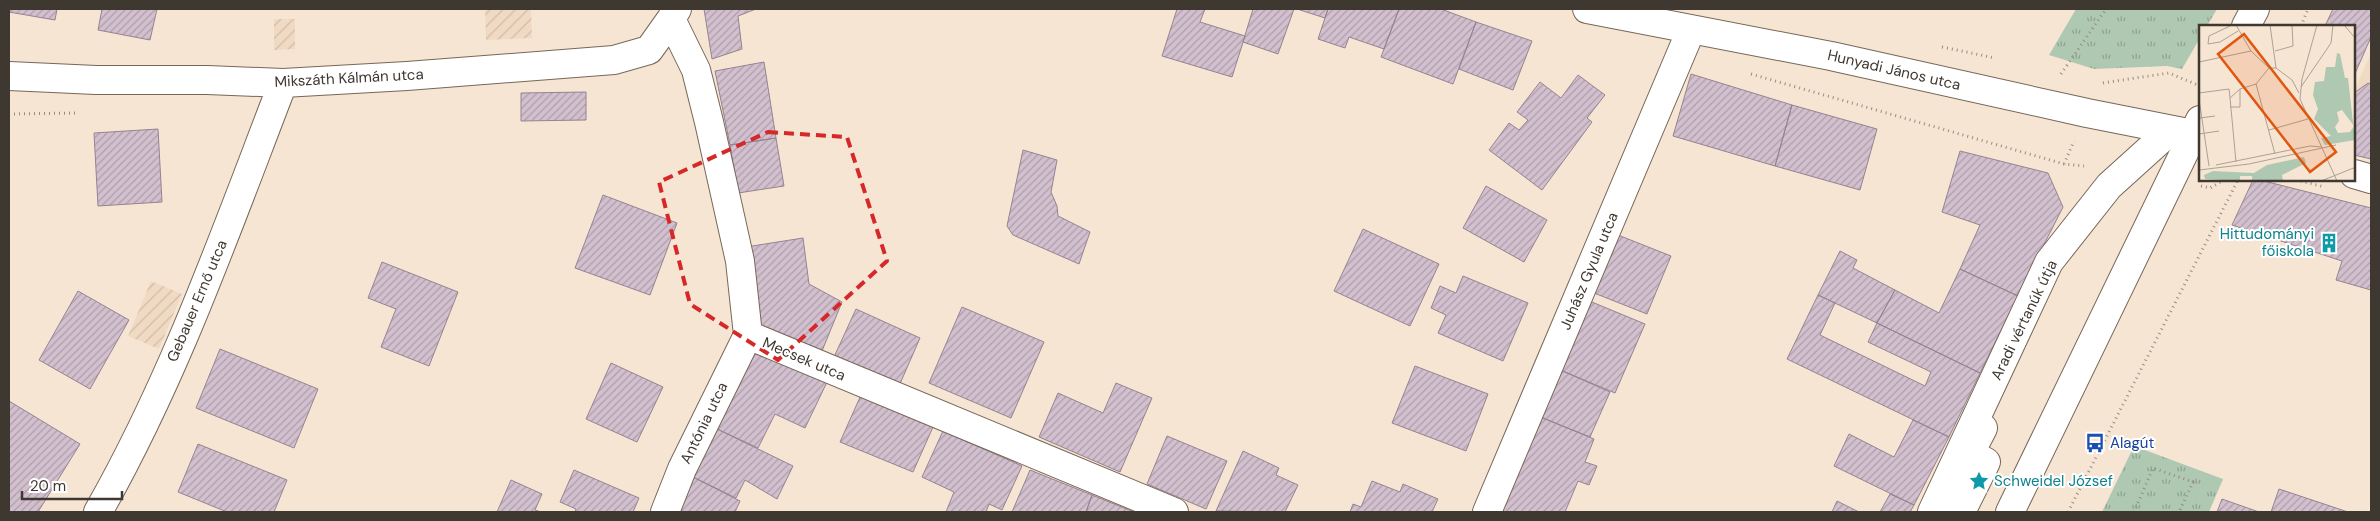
<svg xmlns="http://www.w3.org/2000/svg" width="2380" height="521" font-family="'DM Sans',sans-serif">
<defs>
<pattern id="industrial-furrows" width="10" height="10" patternUnits="userSpaceOnUse" patternTransform="scale(1.25)"><rect width="10" height="10" fill="#f1dac3"/><path d="M-1 1l2-2M0 10L10 0M9 11l2-2" fill="none" stroke="#d0bca8"/></pattern>
<pattern id="grass-tufts" width="24" height="20" patternUnits="userSpaceOnUse" patternTransform="scale(1.25)"><rect width="24" height="20" fill="#aec8b1"/><path d="M3 7l-1-3M5 7V3M7 7l1-3M15 17l-1-3M17 17v-4M19 17l1-3" fill="none" stroke="#8fa391"/></pattern>
<pattern id="building-hatch" width="6" height="6" patternUnits="userSpaceOnUse" patternTransform="scale(1.25)"><rect width="6" height="6" fill="#d3c0cf"/><path d="M-1 1l2-2M0 6l6-6M5 7l2-2" fill="none" stroke="#ad9da9"/></pattern>
</defs>
<rect width="100%" height="100%" fill="#f7e5d4"/>
<path fill="#f1dac3" d="M2371,53V159L2354,155V91Z"/>
<path fill="url(#industrial-furrows)" d="M485,9H531L532,38L486,40Z
M274,19H295V49L274,50Z
M151,281L182,294L159,349L128,336Z"/>
<path fill="url(#grass-tufts)" d="M2076,9H2217L2207,26H2200V38L2182,69L2167,66L2094,69L2049,55Z
M2134,446L2223,479L2209,512H2102Z"/>
<path fill="url(#building-hatch)" stroke="#958392" d="M9,9H57L55,20L9,12Z
M102,9H157L150,40L98,30Z
M704,9H756L738,16L742,49L712,59Z
M1177,9H1205L1200,22L1245,36L1232,77L1162,56Z
M1253,9H1294L1278,54L1243,42Z
M1297,9H1328L1325,18Z
M1328,9H1399L1384,49L1349,37L1345,48L1318,39Z
M1399,9H1441L1476,22L1453,84L1381,57Z
M2333,9H2371V37L2354,76V26H2325Z
M1476,22L1532,41L1513,90L1459,69Z
M764,62L776,138L730,145L715,71Z
M1691,74L1792,105L1775,166L1673,136Z
M1578,75L1605,95L1587,118L1592,122L1542,190L1489,150L1509,123L1519,130L1528,120L1517,112L1540,82L1561,98Z
M2368,83L2371,84V159L2354,155V93Z
M586,92V120L521,121V93Z
M1792,105L1877,129L1860,190L1775,166Z
M158,129L162,202L98,206L94,133Z
M776,138L784,186L738,193L730,145Z
M1023,150L1057,160L1051,192L1057,206L1058,216L1090,232L1079,264L1013,235L1007,226Z
M1960,151L2048,173L2063,207L2018,296L1960,269L1980,225L1942,212Z
M2253,180H2260L2371,208V290L2336,280L2342,261L2232,225Z
M1486,186L1547,220L1524,262L1463,228Z
M603,195L677,223L650,295L575,268Z
M1363,229L1439,264L1410,326L1334,291Z
M1618,235L1671,256L1647,314L1594,293Z
M803,238L809,284L842,302L822,351L759,326L746,247Z
M1840,251L1857,260L1853,268L1895,290L1877,323L1818,295Z
M382,262L458,292L429,366L381,347L396,309L368,298Z
M1960,269L2018,296L1980,373L1877,323L1895,290L1939,313Z
M1463,276L1528,303L1503,361L1438,333L1446,315L1431,308L1440,286L1456,293Z
M78,291L129,320L90,389L39,360Z
M1818,295L1835,303L1820,335L1925,386L1931,372L1868,342L1877,323L1980,373L1949,437L1787,359Z
M1587,300L1645,324L1615,393L1558,369Z
M962,307L1044,342L1011,418L929,383Z
M856,309L920,338L899,386L834,357Z
M755,345L828,380L805,428L775,414L758,448L715,428Z
M220,349L318,389L294,448L196,408Z
M611,363L663,387L637,442L586,419Z
M1415,366L1488,394L1466,451L1392,423Z
M1558,369L1610,392L1590,437L1538,416Z
M1116,383L1152,398L1120,472L1039,437L1058,393L1103,413Z
M861,395L933,427L913,472L840,442Z
M9,401L80,444L38,512H9Z
M1538,416L1594,439L1585,462L1597,466L1589,485L1578,481L1565,512H1499Z
M1913,420L1949,437L1914,505L1834,466L1849,434L1894,457Z
M715,428L793,466L777,499L745,480L736,498L693,477Z
M943,431L1022,466L1002,510L989,504L986,512H946L954,492L922,477Z
M1167,436L1227,461L1206,509L1147,484Z
M198,444L287,480L274,512H227L178,492Z
M1243,451L1279,468L1276,475L1298,485L1285,512L1216,511Z
M574,470L639,498L633,512H575L576,509L560,502Z
M1030,470L1092,495L1086,512H1012Z
M693,477L740,501L735,512H676Z
M511,480L542,494L535,510L541,512H497Z
M1372,481L1400,492L1403,484L1438,499L1432,512H1350L1353,504L1361,507Z
M2279,489L2348,512H2271Z
M1890,494L1914,505L1910,512H1880Z
M1092,495L1134,512H1086Z
M2222,499L2259,512H2217Z
M1837,501L1859,512H1832Z"/>
<g fill="none" stroke-linecap="round" stroke-linejoin="round">
<defs>
<path id="street" d="M677,9L671,19L696,70L709,122L740,261L748,335L1174,512
M9,76L96,80H207L283,83L407,76L614,60L649,50L671,19
M2354,174L2371,179
M98,512C175,377 227,228 283,83
M665,512L682,469L748,335
M1487,512L1691,30
M1932,512L2049,262L2109,186L2171,130
M1961,512L1986,462L1970,453L1983,428"/>
<path id="secondary" d="M1587,9L1831,56L2087,113L2193,134
M2246,26L2255,9
M2010,512L2200,120"/>
</defs>
<use href="#street" stroke="#766758" stroke-width="30"/>
<use href="#secondary" stroke="#766758" stroke-width="30"/>
<path stroke="#988c80" stroke-width="3" stroke-dasharray="1 4" stroke-linecap="butt" d="M2301,26L2308,9
M1942,47L1995,58
M1751,74L2064,164L2084,166
M2061,74L2106,9
M2103,83L2169,73L2200,86
M9,114L78,113
M2064,164L2074,141
M2296,180L2325,187
M2201,186L2210,188L2224,180
M2068,512L2238,180
M2134,512L2153,468L2193,482L2179,512"/>
<use href="#street" stroke="#fff" stroke-width="28"/>
<use href="#secondary" stroke="#fff" stroke-width="28"/>
</g>
<path fill="none" stroke="#d62828" stroke-width="4" stroke-dasharray="10 6" stroke-linejoin="round" d="M768,132L847,137L887,261L778,360L690,304L659,182Z"/>
<defs>
<symbol id="building-bare" viewBox="-9 -9 18 18"><path d="M-4-6H4V6H1V3H-1V6H-4ZM-2.5-4.3h1.7v1.8h-1.7ZM.8-4.3h1.7v1.8H.8ZM-2.5-1h1.7V.8h-1.7ZM.8-1h1.7V.8H.8Z" fill="#0f9aa8" stroke="#fff" stroke-width="2.5" paint-order="stroke"/></symbol>
<symbol id="bus-bare" viewBox="-9 -9 18 18"><path d="M-5-6H5V4H4V6H2V4H-2V6H-4V4H-5ZM-3.5-4V0h7V-4ZM-3.5 1.2v1.5H-2V1.2ZM2 1.2v1.5H3.5V1.2Z" fill="#1a4fb4" stroke="#fff" stroke-width="2.5" paint-order="stroke"/></symbol>
<symbol id="sight-bare" viewBox="-9 -9 18 18"><path d="M0-6L1.8-2.2L6-1.7L2.9 1.2L3.7 5.4L0 3.3L-3.7 5.4L-2.9 1.2L-6-1.7L-1.8-2.2Z" fill="#0f9aa8" stroke="#fff" stroke-width="2.5" paint-order="stroke"/></symbol>
</defs>
<g fill-rule="evenodd">
<use href="#building-bare" x="2315" y="229" width="28" height="28"/>
<use href="#bus-bare" x="2081" y="429" width="28" height="28"/>
<use href="#sight-bare" x="1965" y="467" width="28" height="28"/>
</g>
<g text-anchor="middle" dominant-baseline="central" stroke-width="4" stroke-linejoin="round" paint-order="stroke">
<g font-size="15" fill="#3f3831" stroke="#fff">
<text transform="translate(1894 70) rotate(13)">Hunyadi János utca</text>
<text transform="translate(349 78) rotate(-3)">Mikszáth Kálmán utca</text>
<text transform="translate(1589 271) rotate(-67)">Juhász Gyula utca</text>
<text transform="translate(197 301) rotate(-67)">Gebauer Ernő utca</text>
<text transform="translate(2024 320) rotate(-64)">Aradi vértanúk útja</text>
<text transform="translate(804 359) rotate(23)">Mecsek utca</text>
<text transform="translate(704 423) rotate(-64)">Antónia utca</text>
</g>
<g font-size="15" fill="#0d838f" stroke="#fff" text-anchor="end">
<text x="2314" y="234">Hittudományi<tspan x="2314" dy="17">főiskola</tspan></text>
<text x="1994" y="481" text-anchor="start">Schweidel József</text>
</g>
<g font-size="15" fill="#164399" stroke="#fff" text-anchor="start">
<text x="2110" y="443">Alagút</text>
</g>
</g>
<g transform="translate(2199 25)">
<rect width="156" height="156" fill="#f7e5d4"/>
<path d="M138,28L141,29L146,53H149L156,115L126,120L122,113L132,111L115,94L119,84L114,70L116,57L125,56L127,42H136ZM143,85L155,101L151,107L139,108L136,102L140,96L138,87ZM105,132L107,138L83,150L84,156H53V151H41V156L6,154L5,150L14,146L55,148L68,140Z" fill="#aec8b1" fill-rule="evenodd"/>
<path fill="none" stroke="#ada093" stroke-width="1" d="M33,0L10,11L9,19L21,17L39,6M37,0L52,26L70,43M71,0L77,43L93,55L100,68M118,0L103,54L101,74L138,156M145,0L157,14M76,26L94,21L93,0M0,37L52,26M102,62L132,18L134,0M0,68L30,64L31,73L41,64L57,59M31,73L37,137M0,74L10,141M31,82H41V64M1,93L16,91M70,105L109,94M0,109L20,106M76,129L57,59L70,43H77M17,140L111,121L123,122M0,145L50,139L137,120M122,156L157,142"/>
<path fill="#e0570e" fill-opacity="0.15" stroke="#e0570e" stroke-width="2.5" d="M45,9L137,127L111,147L19,29Z"/>
<rect width="156" height="156" fill="none" stroke="#3f3831" stroke-width="2.5"/>
</g>
<rect width="2380" height="521" fill="none" stroke="#3f3831" stroke-width="20"/>
<path d="M22 491v8h100v-8" fill="none" stroke="#3f3831" stroke-width="2.5"/>
<text x="30" y="491" font-size="15" fill="#3f3831" stroke="#ffffff" stroke-width="4" paint-order="stroke">20 m</text>
</svg>
